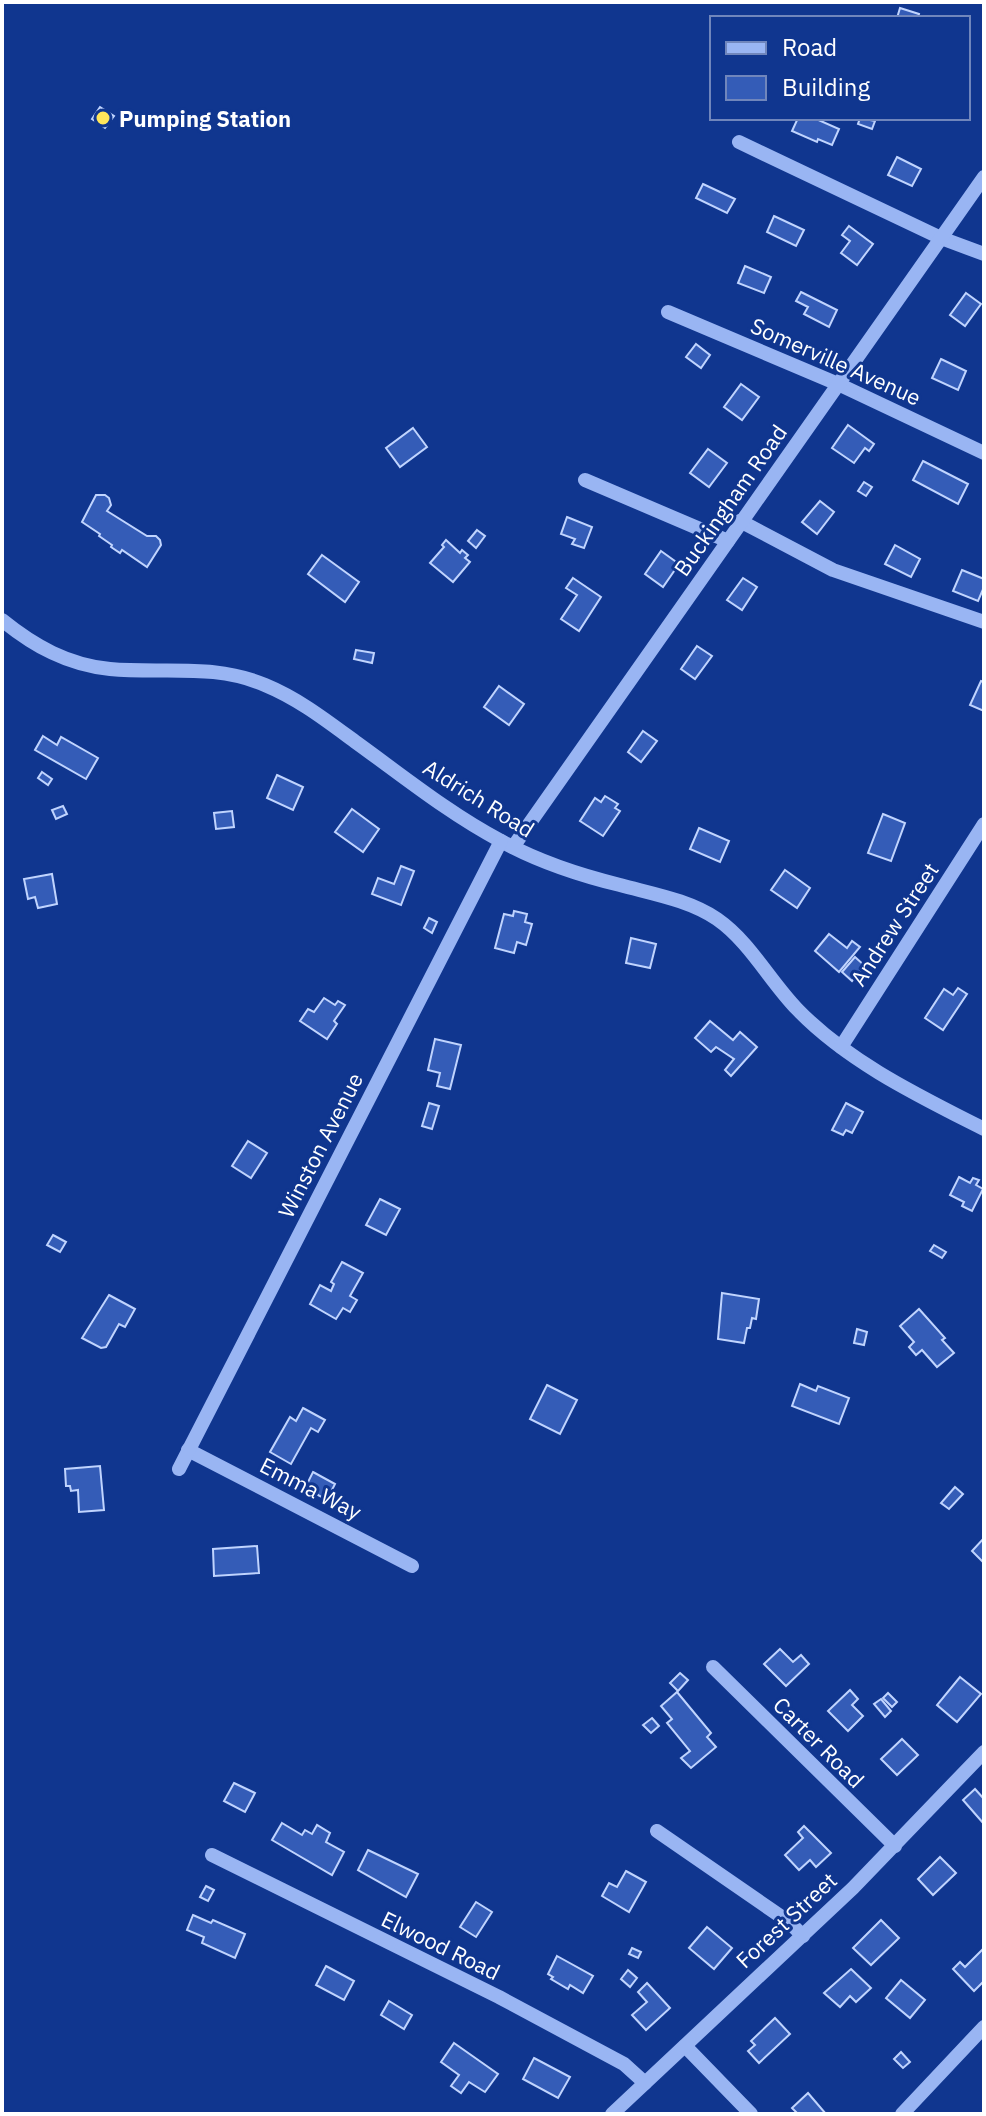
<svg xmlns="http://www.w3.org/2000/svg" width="986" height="2116" font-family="'IBM Plex Sans',sans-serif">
<rect width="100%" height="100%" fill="#10368f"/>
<g fill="#345cb7" stroke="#c0d4fe" stroke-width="2">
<polygon points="900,8 919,14 918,18 897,18"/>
<polygon points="100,107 114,116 105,128 92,119"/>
<polygon points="798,118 814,118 839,129 832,145 818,139 817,142 792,131"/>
<polygon points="860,118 875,121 872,129 858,124"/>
<polygon points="897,157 921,169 912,186 888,175"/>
<polygon points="703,184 735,199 727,213 696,198"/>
<polygon points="774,216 804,230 796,246 767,232"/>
<polygon points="849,226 873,244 857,265 841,253 850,241 842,235"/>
<polygon points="745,266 771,277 764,293 738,283"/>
<polygon points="801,292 837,310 829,327 804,314 808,307 796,301"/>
<polygon points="966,293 981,304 965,326 950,315"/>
<polygon points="696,344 710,355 701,368 686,357"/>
<polygon points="941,359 966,371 958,390 932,378"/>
<polygon points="741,384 759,397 742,420 724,407"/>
<polygon points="848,425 874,444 869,451 865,448 854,463 832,448"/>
<polygon points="413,428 427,447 400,467 386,448"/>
<polygon points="708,449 727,463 709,487 690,473"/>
<polygon points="923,461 968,484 958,504 913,480"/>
<polygon points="864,482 872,487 866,496 858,491"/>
<polygon points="96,495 105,495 109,498 111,505 107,511 147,536 156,536 160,540 161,545 147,567 122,550 120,553 111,547 112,545 99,536 100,534 82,522"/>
<polygon points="820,501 834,512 817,534 802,522"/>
<polygon points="567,517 592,527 584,548 572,544 575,539 561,534"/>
<polygon points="477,530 485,536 476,548 468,541"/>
<polygon points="446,540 460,553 462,550 468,555 465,558 470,562 453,582 430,563 444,547 442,545"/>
<polygon points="895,545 920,559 911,577 885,564"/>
<polygon points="661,551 679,564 663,587 645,574"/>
<polygon points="322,555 359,582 345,602 308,574"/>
<polygon points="962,570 984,579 984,587 978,601 953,591"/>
<polygon points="573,578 601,597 579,631 561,619 577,595 566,588"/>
<polygon points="743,578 757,587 742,610 727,600"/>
<polygon points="697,646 712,656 695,679 681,669"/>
<polygon points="356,650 374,653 372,663 354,659"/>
<polygon points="981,681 984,682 984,711 970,705"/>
<polygon points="499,686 524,704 509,725 484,707"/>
<polygon points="643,731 657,741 641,762 628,752"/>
<polygon points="43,736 57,745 61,737 98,758 86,779 35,750"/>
<polygon points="42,772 52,779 48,785 38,778"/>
<polygon points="277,775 303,787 293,810 267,798"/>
<polygon points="605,796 618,804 615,808 620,811 603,836 580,821 595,798 601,802"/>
<polygon points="63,806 67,814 56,819 52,810"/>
<polygon points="352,809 379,829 363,852 335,832"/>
<polygon points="232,811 234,827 216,829 214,813"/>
<polygon points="883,814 905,823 891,861 868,853"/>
<polygon points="699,828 729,841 720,862 690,849"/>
<polygon points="401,866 414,871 401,905 372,894 378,878 394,884"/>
<polygon points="785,870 810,888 797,908 771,890"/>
<polygon points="52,874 57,904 38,908 35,897 28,899 24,879"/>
<polygon points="514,911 527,914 525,922 532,924 526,945 517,942 514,953 495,948 504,914 513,916"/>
<polygon points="429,918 437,922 432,933 424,928"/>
<polygon points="829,934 847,948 852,941 860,947 839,972 815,951"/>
<polygon points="631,938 656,944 650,968 626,963"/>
<polygon points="855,957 865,966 852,981 842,972"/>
<polygon points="958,988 967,994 943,1030 925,1018 944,989 953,995"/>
<polygon points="324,998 335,1005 338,1001 345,1005 334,1021 337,1024 327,1039 300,1021 308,1009 314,1012"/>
<polygon points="710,1021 733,1040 740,1032 757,1047 731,1076 725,1070 734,1059 716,1047 711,1052 695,1038"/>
<polygon points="435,1039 461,1045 450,1089 437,1086 440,1073 428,1070"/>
<polygon points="429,1103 439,1106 432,1129 422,1126"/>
<polygon points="846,1103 863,1112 852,1133 846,1130 843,1135 832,1130"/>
<polygon points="248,1141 267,1153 251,1178 232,1166"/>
<polygon points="959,1177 970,1183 973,1178 979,1180 976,1185 983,1189 972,1211 962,1206 964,1202 950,1195"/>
<polygon points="380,1199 400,1209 386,1235 366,1225"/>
<polygon points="53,1235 66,1242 60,1252 47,1245"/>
<polygon points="934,1245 946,1252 942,1258 930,1251"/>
<polygon points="342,1262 363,1273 350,1296 357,1300 350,1312 343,1308 336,1319 310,1304 320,1285 331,1291 334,1284 331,1282"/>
<polygon points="722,1293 759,1299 756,1319 752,1318 750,1328 747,1328 744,1343 718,1339"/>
<polygon points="109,1295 135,1309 125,1327 119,1324 106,1347 101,1348 82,1338"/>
<polygon points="919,1309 945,1338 942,1340 954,1353 937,1367 922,1350 916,1355 909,1347 914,1342 900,1326"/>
<polygon points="857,1329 867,1332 864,1345 854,1343"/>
<polygon points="800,1384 816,1391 818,1386 849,1398 839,1424 792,1406"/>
<polygon points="547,1385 577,1400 560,1434 530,1419"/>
<polygon points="303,1408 325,1420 318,1432 311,1428 291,1464 270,1452 290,1417 296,1421"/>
<polygon points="100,1466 104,1510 79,1512 78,1490 71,1491 70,1486 66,1486 65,1469"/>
<polygon points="313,1472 335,1484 327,1500 305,1488"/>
<polygon points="955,1487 963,1494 949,1509 941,1503"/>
<polygon points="984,1538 984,1563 972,1551"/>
<polygon points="257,1546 259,1573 214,1576 213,1549"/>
<polygon points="780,1649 793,1662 801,1655 809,1664 786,1686 764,1664"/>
<polygon points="680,1673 688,1680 678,1691 670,1683"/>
<polygon points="960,1677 981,1694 957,1722 937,1705"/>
<polygon points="850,1690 858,1699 852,1705 863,1716 848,1731 828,1711"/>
<polygon points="677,1692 711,1733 707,1737 716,1747 691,1768 681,1758 690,1751 667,1723 672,1719 661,1706"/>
<polygon points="888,1693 897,1702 892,1707 883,1698"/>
<polygon points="881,1699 891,1711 885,1717 874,1704"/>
<polygon points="652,1718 659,1726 651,1733 643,1725"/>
<polygon points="902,1739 918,1755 897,1775 881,1759"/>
<polygon points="234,1783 255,1793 245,1812 224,1801"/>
<polygon points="975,1789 984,1799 984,1824 963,1800"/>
<polygon points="282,1823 302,1835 305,1830 312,1834 317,1825 330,1833 326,1842 344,1852 332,1875 272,1840"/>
<polygon points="804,1826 831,1853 816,1867 810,1860 799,1870 785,1855 803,1838 798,1832"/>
<polygon points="368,1850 418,1874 406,1897 358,1870"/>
<polygon points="940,1857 956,1873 933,1895 918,1879"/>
<polygon points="626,1871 646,1882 629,1912 602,1896 609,1883 617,1887"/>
<polygon points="206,1886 214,1890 208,1901 200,1897"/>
<polygon points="476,1902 492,1912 476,1937 460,1927"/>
<polygon points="193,1915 211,1923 213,1920 245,1934 235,1958 202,1943 204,1937 187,1930"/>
<polygon points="881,1920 899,1938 871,1965 853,1948"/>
<polygon points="707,1927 732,1948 714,1969 689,1948"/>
<polygon points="632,1948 641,1952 638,1958 629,1954"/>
<polygon points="984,1948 984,1981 974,1991 953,1969 960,1962 965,1967"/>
<polygon points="557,1956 593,1976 583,1993 570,1985 568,1989 551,1979 553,1977 548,1974"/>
<polygon points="326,1966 354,1981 344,2000 316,1985"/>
<polygon points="851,1969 871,1988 856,2002 850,1996 840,2007 824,1993"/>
<polygon points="628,1970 637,1978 630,1987 621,1979"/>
<polygon points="901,1980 925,2000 910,2018 886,1998"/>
<polygon points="647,1983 670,2008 646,2030 632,2015 647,2002 638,1992"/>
<polygon points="389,2001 412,2015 404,2029 381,2015"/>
<polygon points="775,2018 790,2034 759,2063 748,2051 755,2045 751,2041"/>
<polygon points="454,2043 498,2074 485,2092 469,2082 461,2093 451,2086 459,2075 441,2062"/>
<polygon points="901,2052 910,2062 903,2068 894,2059"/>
<polygon points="534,2058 570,2077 558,2098 523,2079"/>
<polygon points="808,2093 826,2114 798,2114 792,2108"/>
</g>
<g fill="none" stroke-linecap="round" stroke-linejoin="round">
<g stroke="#99b5f3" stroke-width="14">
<polyline points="739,142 941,238 984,254"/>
<polyline points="668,312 838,384 984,453"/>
<polyline points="585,480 728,541"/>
<polyline points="740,521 833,570 984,622"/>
<path d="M2,620c32,26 66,45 108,49 54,5 104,-6 155,16 34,14 62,36 92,58 47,34 93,71 144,98 38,21 78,34 119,44 33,9 69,15 97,34 33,23 52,61 80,90 51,53 122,87 187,120"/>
<polyline points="513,847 984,177"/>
<polyline points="841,1047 984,824"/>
<polyline points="188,1450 412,1566"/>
<polyline points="179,1469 501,841"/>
<polyline points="713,1667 895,1846"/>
<polyline points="657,1831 789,1922 803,1936"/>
<polyline points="212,1855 499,1997 624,2064 645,2083"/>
<polyline points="685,2046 751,2114"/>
<polyline points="612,2114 853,1888 984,1752"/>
<polyline points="902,2114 984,2027"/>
</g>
</g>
<circle fill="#ffe65b" stroke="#10368f" stroke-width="3" cx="103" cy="118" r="8"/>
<g text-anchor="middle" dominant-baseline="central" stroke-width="6" stroke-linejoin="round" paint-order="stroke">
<g font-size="22" font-weight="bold" fill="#fff" stroke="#10368f" text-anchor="start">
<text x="119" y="118">Pumping Station</text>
</g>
<g font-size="22" fill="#fff" stroke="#10368f">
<text transform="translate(836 361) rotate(24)">Somerville Avenue</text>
<text transform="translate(730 500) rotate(-55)">Buckingham Road</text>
<text transform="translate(479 798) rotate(32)">Aldrich Road</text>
<text transform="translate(894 924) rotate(-57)">Andrew Street</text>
<text transform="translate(320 1145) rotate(-63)">Winston Avenue</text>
<text transform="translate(311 1488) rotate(27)">Emma Way</text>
<text transform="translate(819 1742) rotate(45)">Carter Road</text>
<text transform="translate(786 1920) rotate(-43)">Forest Street</text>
<text transform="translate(441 1945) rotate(26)">Elwood Road</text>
</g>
</g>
<rect width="986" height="2116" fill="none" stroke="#ffffff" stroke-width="8"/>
<rect x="710" y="16" width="260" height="104" fill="#10368f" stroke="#7086bc" stroke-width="2"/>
<rect x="726" y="42" width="40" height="12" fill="#99b5f3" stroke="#7086bc" stroke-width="2"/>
<text x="782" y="56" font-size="24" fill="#ffffff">Road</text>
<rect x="726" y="76" width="40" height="24" fill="#345cb7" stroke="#7086bc" stroke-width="2"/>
<text x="782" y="96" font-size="24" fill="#ffffff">Building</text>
</svg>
